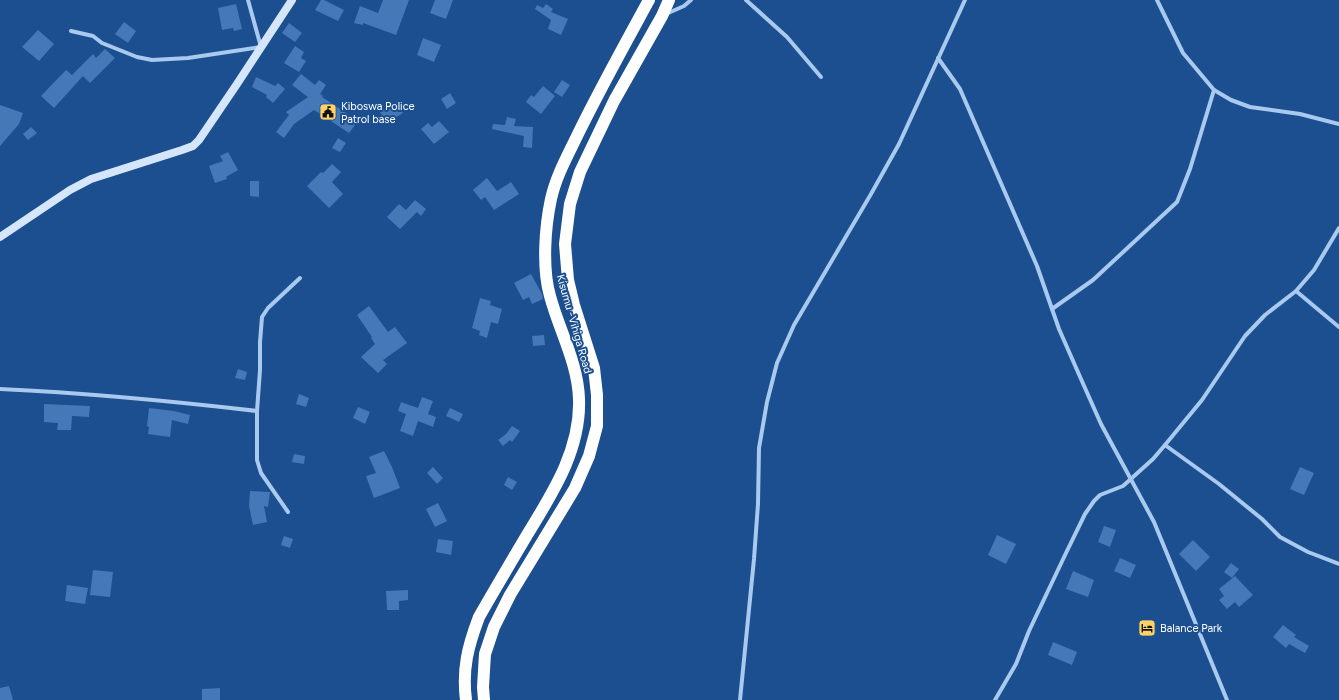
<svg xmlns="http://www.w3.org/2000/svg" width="1339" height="700" font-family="Figtree,sans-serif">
<rect width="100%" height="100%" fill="#1b4f8f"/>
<g fill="#4478b7">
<polygon points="321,0 324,0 344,10 338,21 315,10"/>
<polygon points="383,0 409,0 396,35 363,23 363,25 354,23 360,6 378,13"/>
<polygon points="435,0 453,0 446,19 430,13"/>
<polygon points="236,4 242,29 234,31 233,28 222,30 218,8"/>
<polygon points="546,4 553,9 551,12 568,19 561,35 548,29 551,20 535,9 537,5 543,8"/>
<polygon points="124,22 136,31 128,43 115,34"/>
<polygon points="289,23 302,33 295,42 282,33"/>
<polygon points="38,30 54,44 39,61 22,47"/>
<polygon points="423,38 441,45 434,62 417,55"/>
<polygon points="295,46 304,52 301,58 306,61 299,72 284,63"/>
<polygon points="105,49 115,58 90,83 83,76 54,108 41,96 66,70 72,75 93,54 96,58"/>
<polygon points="301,74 315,85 319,80 326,85 320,94 323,96 322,97 358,121 349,133 314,110 294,124 284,138 276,132 289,115 286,112 308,97 292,85"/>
<polygon points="256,77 275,86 278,83 285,89 273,103 266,97 267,95 252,87"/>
<polygon points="562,80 570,85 562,97 554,92"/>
<polygon points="543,86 555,96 541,114 526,102 531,95 534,97"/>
<polygon points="450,93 456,103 447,109 441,99"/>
<polygon points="396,102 403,113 387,123 380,112"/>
<polygon points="0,105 23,113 19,124 0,146"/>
<polygon points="507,117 516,119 514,126 533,127 532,148 523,147 524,136 492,129 493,124 505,125"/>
<polygon points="439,121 449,132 434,144 421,129 428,123 432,127"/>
<polygon points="31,127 37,133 28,140 23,134"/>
<polygon points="338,138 346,143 340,152 332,148"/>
<polygon points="228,152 238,170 226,177 227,179 215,183 209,166 223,161 220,156"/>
<polygon points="332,164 341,172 332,182 343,194 329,208 307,186 321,172 323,173"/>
<polygon points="487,178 497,191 511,182 519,194 494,210 485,197 481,200 473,190"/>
<polygon points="250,181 259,181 259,197 250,196"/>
<polygon points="415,200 426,209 421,216 417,212 400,229 387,217 399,204 406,210"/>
<polygon points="531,274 542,294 543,299 532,304 529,297 523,300 514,283"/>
<polygon points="480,298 491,301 490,305 502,309 498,324 491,322 487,338 479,335 480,331 472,328"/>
<polygon points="369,306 388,332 395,327 407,343 383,360 387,364 378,373 361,357 375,344 371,338 372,337 357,315"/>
<polygon points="544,335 545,345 533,346 532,336"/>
<polygon points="238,369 247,372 245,380 235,378"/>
<polygon points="299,394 309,398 306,407 296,404"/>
<polygon points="422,397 433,401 428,414 436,417 433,427 418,421 413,436 400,431 406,414 398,411 401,402 418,408"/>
<polygon points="44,404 90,406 89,417 72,416 71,430 57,430 58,423 44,422"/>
<polygon points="358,407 370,412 365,424 353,418"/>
<polygon points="149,408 174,411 190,415 188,424 172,420 170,437 148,434 149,427 147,426"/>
<polygon points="450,408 463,414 459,422 446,416"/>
<polygon points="512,426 520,431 512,442 510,440 503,446 498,440 506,434"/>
<polygon points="384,451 392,467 400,488 374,498 366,476 376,473 369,457"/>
<polygon points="294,454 305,456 304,464 292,462"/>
<polygon points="433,467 443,478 437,484 427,473"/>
<polygon points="1300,467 1314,473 1304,495 1290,489"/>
<polygon points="508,477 517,482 512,490 504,485"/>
<polygon points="250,491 270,492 268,507 264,506 267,522 253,525 249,506"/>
<polygon points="438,503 447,521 435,527 426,509"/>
<polygon points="1104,526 1116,530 1110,547 1098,542"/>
<polygon points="997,535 1016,544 1006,564 988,555"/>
<polygon points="284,536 293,539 290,548 281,545"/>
<polygon points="438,539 453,541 451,555 436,552"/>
<polygon points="1193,540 1210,557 1196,571 1179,554"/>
<polygon points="1120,558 1136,565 1130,578 1114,571"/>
<polygon points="1231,563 1239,569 1232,578 1224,572"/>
<polygon points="93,570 113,572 110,597 90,595"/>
<polygon points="1073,571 1094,580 1088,597 1066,589"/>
<polygon points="1235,576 1253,595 1239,607 1235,602 1227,609 1219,600 1224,596 1219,589"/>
<polygon points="67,585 88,588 85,604 65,601"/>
<polygon points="408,590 408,600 399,601 399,610 387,610 386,591"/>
<polygon points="1283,625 1296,635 1294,637 1309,646 1305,653 1289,644 1286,648 1273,637"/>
<polygon points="1053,642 1077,652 1072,665 1048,655"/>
<polygon points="9,686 13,700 0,700 0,688"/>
<polygon points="220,688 220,700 202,700 202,689"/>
</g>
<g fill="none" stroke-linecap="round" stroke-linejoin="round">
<g stroke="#a9c9ee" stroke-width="4">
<polyline points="746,0 787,37 821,77"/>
<polyline points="1157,0 1183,53 1214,90 1231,100 1250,107 1300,114 1339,124"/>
<polyline points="666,14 684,6 691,0"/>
<polyline points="71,31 93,36 102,43 137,57 152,60 188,58 261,47 248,0"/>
<polyline points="938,58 960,89 1037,266 1059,329 1081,379 1101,424 1154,522 1227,700"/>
<polyline points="1296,291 1339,327"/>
<polyline points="1052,309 1093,280 1177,202 1190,169 1214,90"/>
<path d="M0,389c86,4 171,12 257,22l3,-41v-28l2,-25 6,-9 32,-30"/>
<polyline points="257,411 257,460 261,473 288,512"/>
<polyline points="1165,445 1219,484 1262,519 1280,537 1308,552 1339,564"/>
<polyline points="740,700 754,559 758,504 759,448 767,402 777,363 794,325 871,194 899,144 965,0"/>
<polyline points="995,700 1016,664 1029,631 1066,553 1085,514 1094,501 1100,495 1123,486 1153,459 1165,445 1202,400 1245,336 1265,315 1296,291 1314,270 1339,228"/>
</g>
<polyline stroke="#d6e6fa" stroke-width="8" points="0,237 70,190 91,179 182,150 193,146 199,140 237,84 292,0"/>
<g stroke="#fff" stroke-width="12">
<path d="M466,700c-4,-31 2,-54 13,-83 16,-28 32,-55 48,-82 25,-41 54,-85 52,-136 -1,-36 -20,-69 -29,-103 -8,-28 -5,-69 1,-97 5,-23 17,-44 27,-65 22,-45 47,-90 71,-134"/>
<polyline points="484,700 483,687 485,654 494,627 510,595 575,488 589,456 597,426 597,395 594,368 574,305 568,280 565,244 570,204 580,172 614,101 662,16 669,0"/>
</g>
</g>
<defs>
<g id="civic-square" transform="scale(0.9)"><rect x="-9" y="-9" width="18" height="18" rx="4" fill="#ffd166" stroke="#1b4f8f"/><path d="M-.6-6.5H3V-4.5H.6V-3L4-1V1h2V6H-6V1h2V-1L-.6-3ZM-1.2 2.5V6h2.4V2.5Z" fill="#111"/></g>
<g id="hotel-square" transform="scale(0.9)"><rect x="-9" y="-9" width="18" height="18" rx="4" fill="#ffd166" stroke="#1b4f8f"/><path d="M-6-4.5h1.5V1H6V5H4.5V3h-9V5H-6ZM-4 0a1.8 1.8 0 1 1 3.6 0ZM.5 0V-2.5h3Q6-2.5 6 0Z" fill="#111"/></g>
</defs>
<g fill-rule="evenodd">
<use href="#civic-square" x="328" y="112"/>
<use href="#hotel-square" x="1147" y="628"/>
</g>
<g text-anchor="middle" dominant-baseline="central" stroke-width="4" stroke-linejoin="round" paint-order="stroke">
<g font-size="11" fill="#fff" stroke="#1b4f8f" text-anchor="start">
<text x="341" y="106">Kiboswa Police<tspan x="341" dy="13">Patrol base</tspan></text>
<text x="1160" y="628">Balance Park</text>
</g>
<g font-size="11" fill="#fff" stroke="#1b4f8f">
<text transform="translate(574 324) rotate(74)">Kisumu -Vihiga Road</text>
</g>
</g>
</svg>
